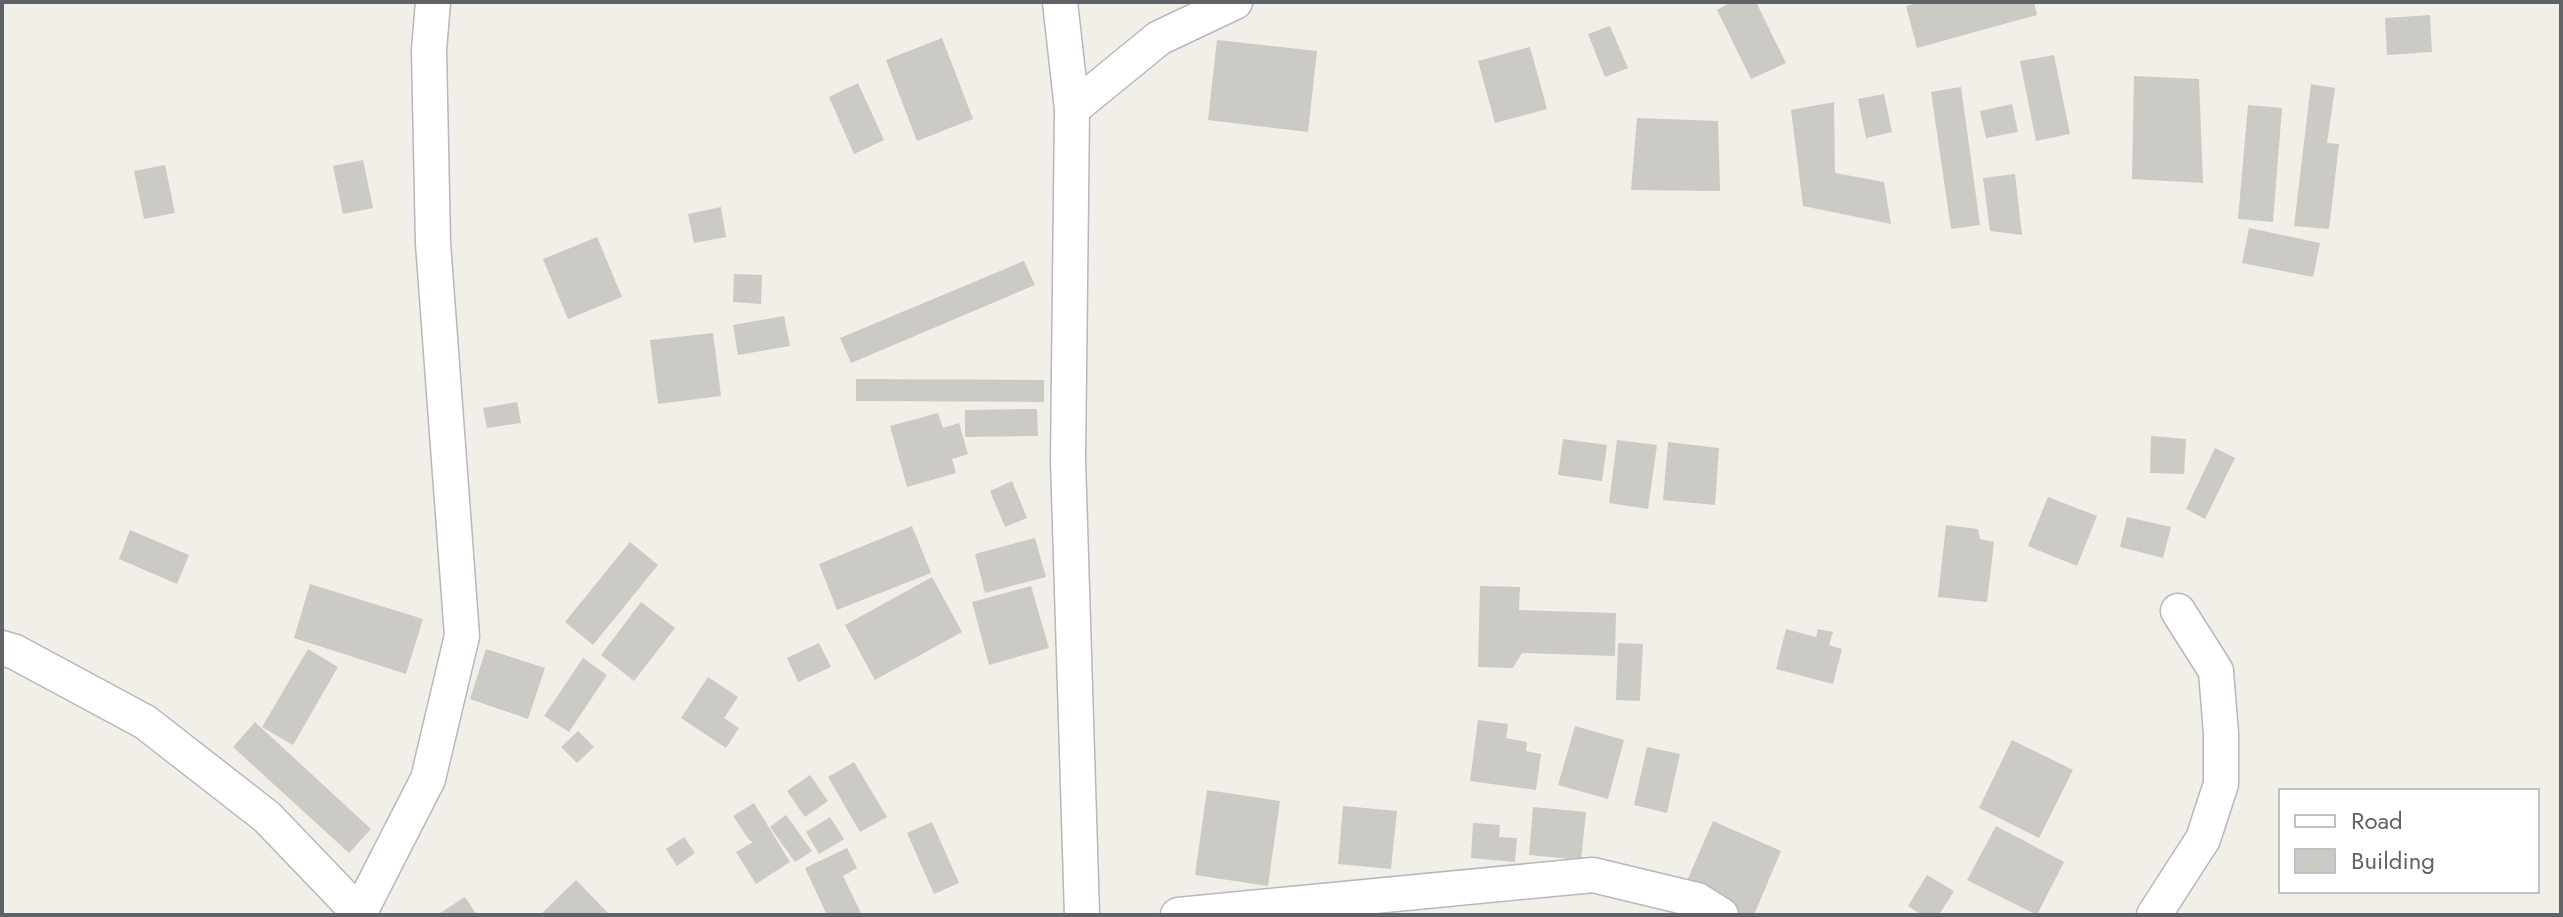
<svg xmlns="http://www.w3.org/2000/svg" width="2563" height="917" font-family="Jost,sans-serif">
<rect width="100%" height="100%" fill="#f1efe8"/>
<g fill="#cccac5">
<polygon points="1731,2 1756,2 1786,63 1751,79 1717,10"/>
<polygon points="1922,2 2034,2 2037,15 1917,48 1906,6"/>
<polygon points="2430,15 2432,52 2387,55 2385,18"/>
<polygon points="1610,26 1628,68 1605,77 1588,34"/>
<polygon points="942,38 973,119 917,141 886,60"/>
<polygon points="1217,40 1317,51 1308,132 1208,120"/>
<polygon points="1530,47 1547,109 1495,123 1478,61"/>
<polygon points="2054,55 2070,134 2036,141 2020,61"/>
<polygon points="2134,76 2199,79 2203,183 2132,179"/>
<polygon points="858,83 884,140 854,154 829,97"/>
<polygon points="2311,84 2335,88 2327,143 2339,144 2329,229 2294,226"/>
<polygon points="1961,87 1980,225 1951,229 1931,92"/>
<polygon points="1884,94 1892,132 1866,138 1858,99"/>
<polygon points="1834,102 1835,173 1884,182 1891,224 1803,206 1791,110"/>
<polygon points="2012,104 2018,132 1986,138 1980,111"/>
<polygon points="2248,105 2282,108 2273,222 2238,219"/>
<polygon points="1637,118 1718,121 1720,191 1631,190"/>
<polygon points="363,160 373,208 343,214 333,166"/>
<polygon points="165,165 175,213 144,219 134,171"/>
<polygon points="2015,174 2022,235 1990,231 1983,178"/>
<polygon points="721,207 726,237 694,243 688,214"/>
<polygon points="2249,228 2320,243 2313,277 2242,263"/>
<polygon points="597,237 622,297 568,319 543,259"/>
<polygon points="1024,261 1035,285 851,363 840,338"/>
<polygon points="734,274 762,275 761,304 733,302"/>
<polygon points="784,316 790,346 738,355 733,325"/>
<polygon points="713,333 721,396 658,404 650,340"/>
<polygon points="856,379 1044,380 1044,402 856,401"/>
<polygon points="517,402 521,423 487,428 483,408"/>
<polygon points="1037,409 1038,436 965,437 965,410"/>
<polygon points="938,413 943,428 959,423 968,454 952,459 956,473 907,487 890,426"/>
<polygon points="2151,436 2186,439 2184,474 2150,473"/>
<polygon points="1563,439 1607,445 1602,481 1558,475"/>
<polygon points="1617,440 1657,445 1648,509 1609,503"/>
<polygon points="1668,442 1719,448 1715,505 1663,500"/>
<polygon points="2215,448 2235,458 2205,519 2186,509"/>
<polygon points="1012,481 1027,518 1005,527 990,491"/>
<polygon points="2048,497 2097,516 2077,566 2028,546"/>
<polygon points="2127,517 2171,527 2163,558 2120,547"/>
<polygon points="1946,525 1978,529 1980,539 1994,542 1987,602 1938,597"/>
<polygon points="912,526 931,573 837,610 819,564"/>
<polygon points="130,530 189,555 177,584 119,559"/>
<polygon points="1035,538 1046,577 985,593 975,554"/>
<polygon points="630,542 658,565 593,645 565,622"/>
<polygon points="932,577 962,632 875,680 845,625"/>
<polygon points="310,584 423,619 406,674 294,638"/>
<polygon points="1031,586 1049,648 989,665 972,602"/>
<polygon points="1480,586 1520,587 1519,610 1616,613 1615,656 1522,653 1513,668 1478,667"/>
<polygon points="641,602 675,628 634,681 601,655"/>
<polygon points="1786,629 1816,637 1818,629 1833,632 1829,645 1842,649 1833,684 1776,669"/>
<polygon points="819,643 831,667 798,682 787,658"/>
<polygon points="1618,643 1643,644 1640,701 1616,700"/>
<polygon points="308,649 338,667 293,745 262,727"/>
<polygon points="486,649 545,668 528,719 470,699"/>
<polygon points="583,658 607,675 569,732 544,716"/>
<polygon points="708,677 738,697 724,718 739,728 726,748 681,718"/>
<polygon points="1478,720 1508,724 1506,738 1527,742 1526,751 1541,754 1536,790 1470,781"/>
<polygon points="255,722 371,829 349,853 233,747"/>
<polygon points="1575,726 1624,740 1608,799 1558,785"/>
<polygon points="578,731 594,747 577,763 561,747"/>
<polygon points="2012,740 2073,770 2039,838 1979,808"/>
<polygon points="1647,747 1680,754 1667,813 1634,805"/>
<polygon points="854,762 887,817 860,832 828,777"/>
<polygon points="810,775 828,801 805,817 787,791"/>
<polygon points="1207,790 1280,801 1268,886 1195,875"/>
<polygon points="754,803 790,862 756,884 736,852 753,842 749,840 733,816"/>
<polygon points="1343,806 1397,811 1391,869 1338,864"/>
<polygon points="1533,807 1586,812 1581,860 1529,855"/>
<polygon points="786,815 812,851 795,862 770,827"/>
<polygon points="830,817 844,839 819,854 806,832"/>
<polygon points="1713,821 1781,851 1754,915 1740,915 1683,890"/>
<polygon points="932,822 959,883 934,894 907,833"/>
<polygon points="1473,823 1500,825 1499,837 1517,838 1515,862 1471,858"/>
<polygon points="1996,826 2064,862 2037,915 1967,880"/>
<polygon points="684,837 695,853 677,866 666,849"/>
<polygon points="847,848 857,868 843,876 862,915 827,915 805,868"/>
<polygon points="1927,875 1954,891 1939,915 1922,915 1908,906"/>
<polygon points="576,880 610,915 540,915"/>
<polygon points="465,897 477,915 437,915"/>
</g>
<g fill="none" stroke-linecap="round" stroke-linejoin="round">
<g stroke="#b5b8bc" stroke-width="37">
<g id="minor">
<polyline points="1060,2 1072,109 1068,460 1082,915"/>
<polyline points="1072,109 1159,38 1235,2"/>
<polyline points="2,648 15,652 145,722 267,817 361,915"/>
<polyline points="360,912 428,779 462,636 433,243 429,50 433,2"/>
<polyline points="1178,915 1593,875 1697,900 1721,915"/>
<polyline points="2154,915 2203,839 2221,784 2221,733 2216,671 2178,611"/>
</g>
</g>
<use href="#minor" stroke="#fff" stroke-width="34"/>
</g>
<rect width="2563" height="917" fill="none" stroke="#5f6368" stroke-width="8"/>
<rect x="2279" y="789" width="260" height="104" fill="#ffffff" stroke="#bfc1c3" stroke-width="2"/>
<rect x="2295" y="815" width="40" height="12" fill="#ffffff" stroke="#bfc1c3" stroke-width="2"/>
<text x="2351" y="829" font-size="24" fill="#5f6368">Road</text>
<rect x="2295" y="849" width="40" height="24" fill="#cccac5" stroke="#bfc1c3" stroke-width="2"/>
<text x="2351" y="869" font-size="24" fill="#5f6368">Building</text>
</svg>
